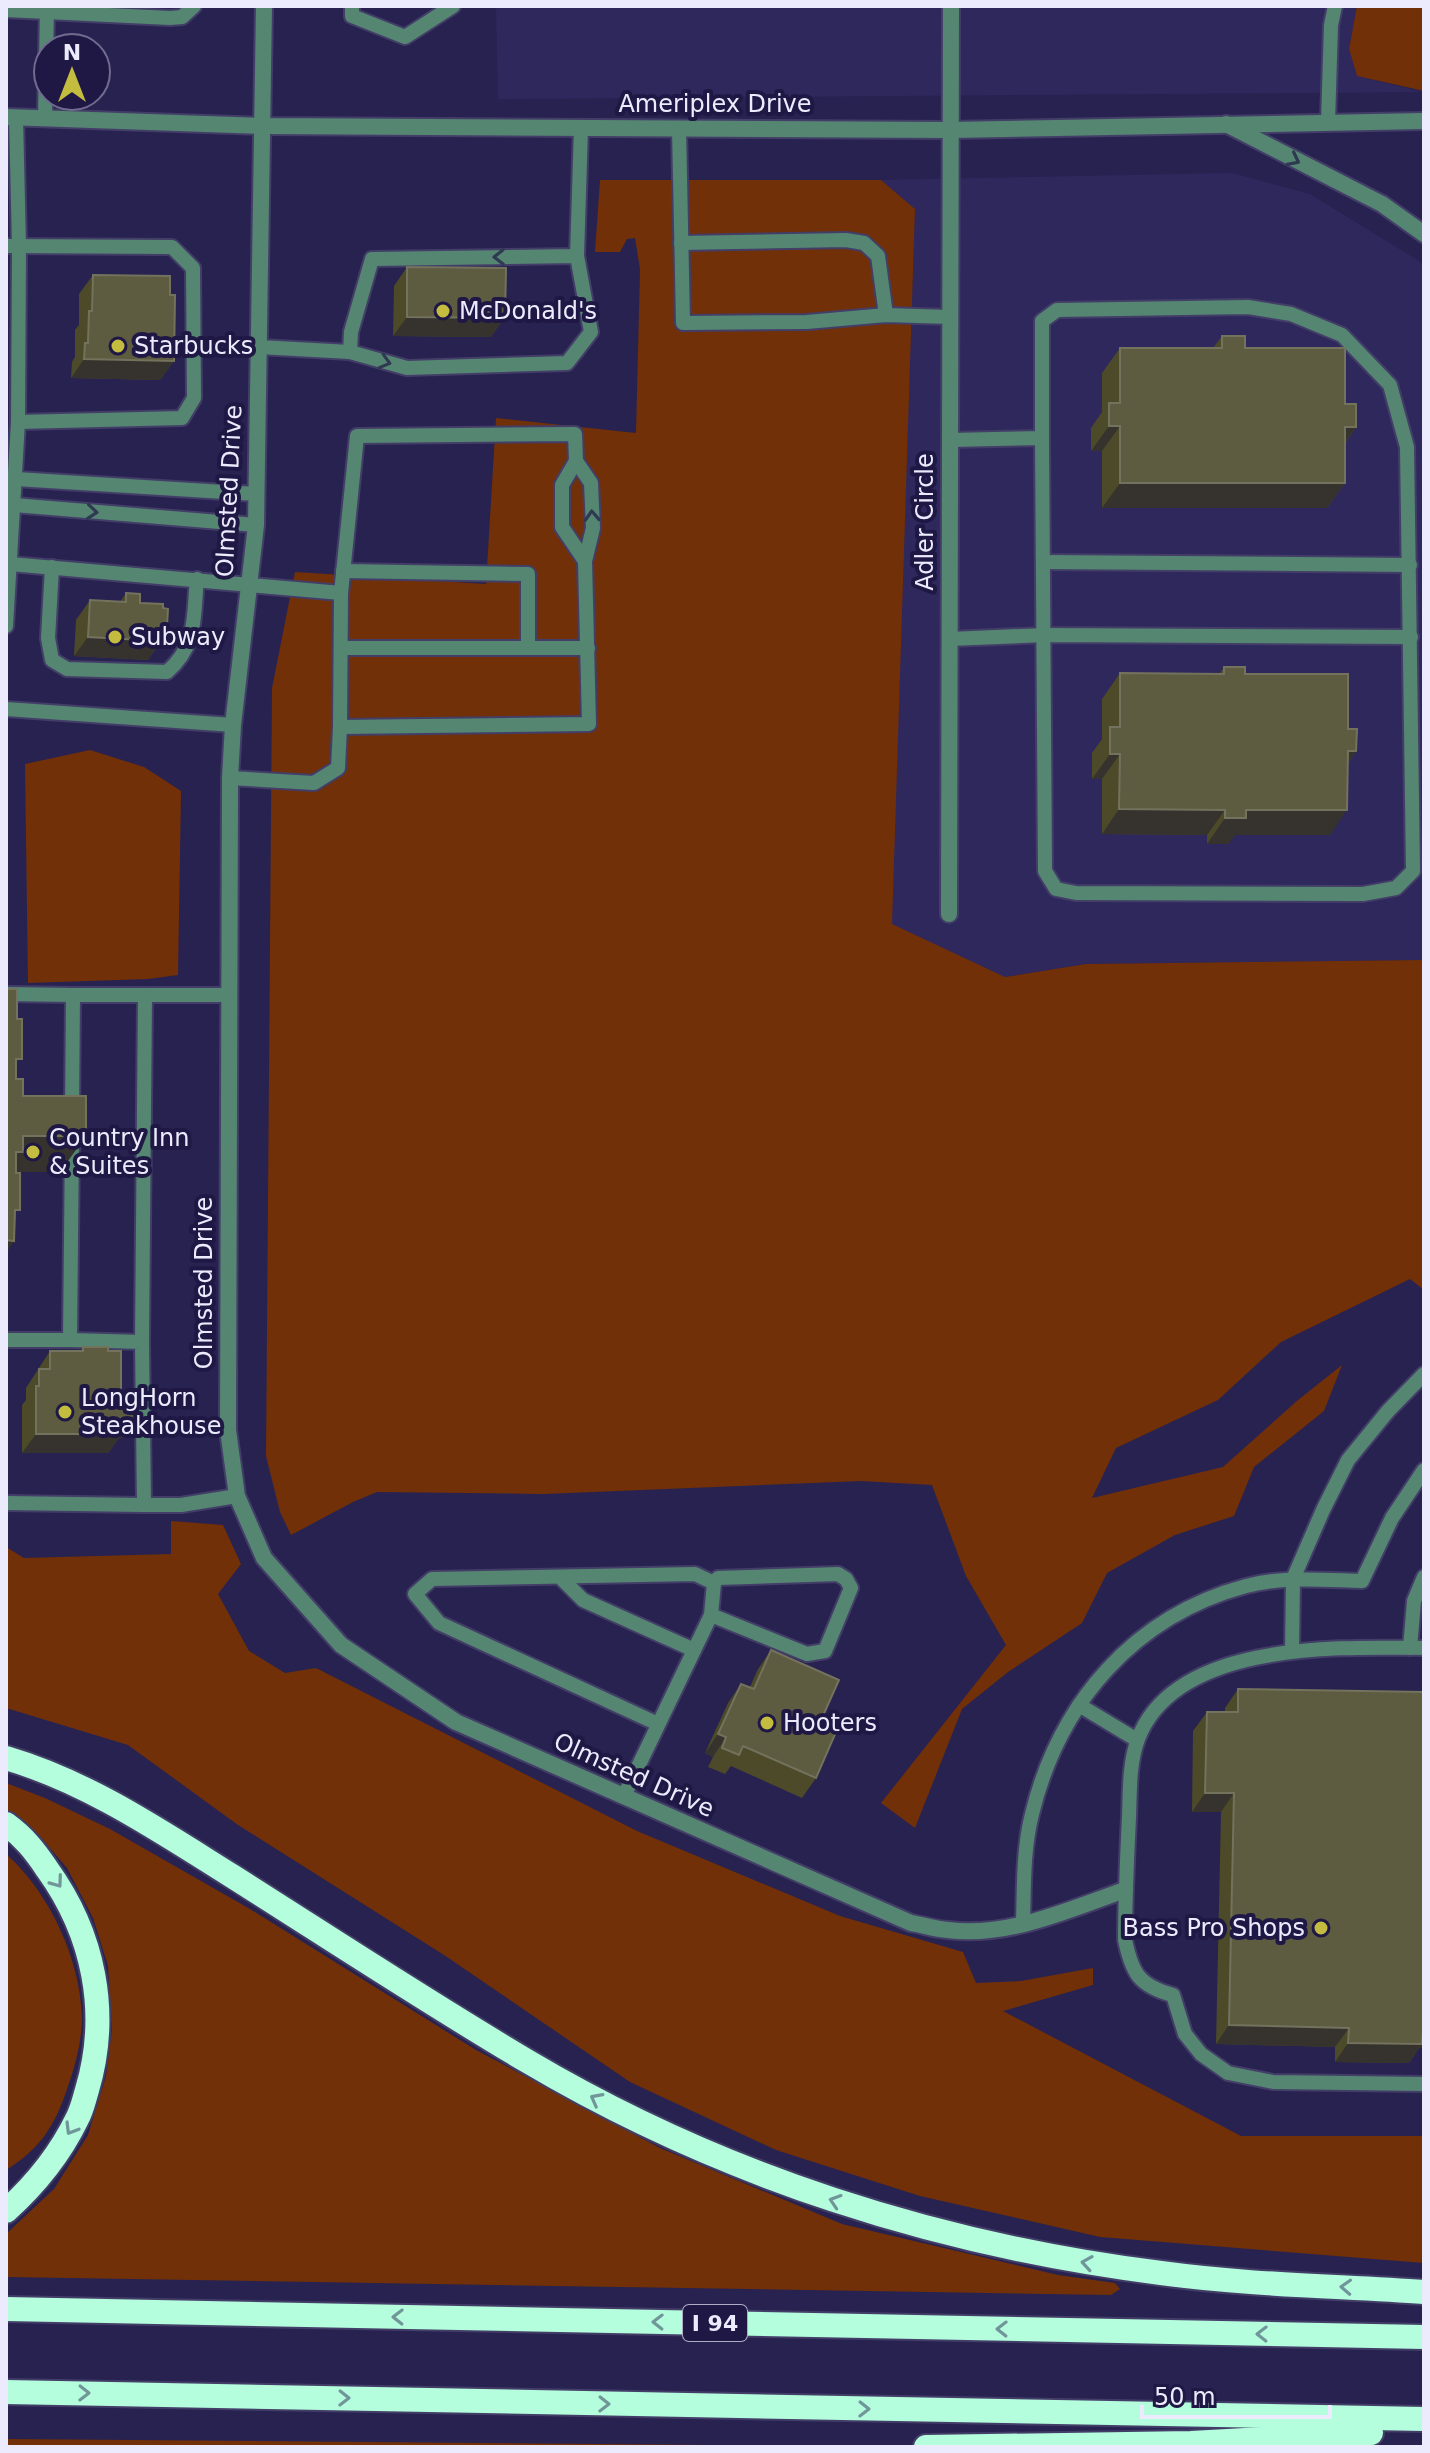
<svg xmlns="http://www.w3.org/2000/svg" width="1430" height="2453" font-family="'DejaVu Sans',sans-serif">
<rect width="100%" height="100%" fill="#282250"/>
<g fill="#2f285d">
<polygon points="496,6 1357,6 1349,49 1357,76 1422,92 498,99"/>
<polygon points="1232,173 1310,194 1419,261 1424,268 1424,960 1086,964 1005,977 891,924 915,209 881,180"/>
</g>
<g fill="#713008">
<polygon points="1357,6 1424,6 1424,91 1357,76 1349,49"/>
<polygon points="600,180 881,180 915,209 892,924 1005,977 1086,964 1424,960 1424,1290 1410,1279 1281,1342 1218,1400 1116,1448 1092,1498 1223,1467 1298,1400 1342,1365 1324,1411 1254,1467 1234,1516 1175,1535 1107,1573 1082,1623 1008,1672 962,1709 915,1828 881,1803 1006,1645 966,1576 932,1485 861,1481 544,1494 377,1492 353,1502 291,1535 280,1512 266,1456 272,688 295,572 486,584 496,418 636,433 640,269 635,238 627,239 620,252 595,252"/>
<polygon points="90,750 144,767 181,791 178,975 148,979 28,983 25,764"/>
<polygon points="171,1521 223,1525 241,1564 218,1594 249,1651 285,1673 316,1668 637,1831 840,1916 963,1952 976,1983 1021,1981 1093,1968 1093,1985 1003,2011 1241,2136 1424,2136 1424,2263 1100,2237 920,2196 776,2150 630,2082 444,1955 238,1825 128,1745 6,1708 6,1547 24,1558 171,1554"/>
<polygon points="6,1783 45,1798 110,1829 250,1909 476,2050 660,2148 842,2224 1058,2275 1115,2283 1120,2289 1111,2295 6,2277 6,2234 54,2189 88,2135 106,2076 112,2029 108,1966 93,1918 67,1868 36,1832 6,1809"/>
<path d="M6,1854c44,39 74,105 76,163 0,24 -7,50 -15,72 -12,37 -28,61 -61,81z"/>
<polygon points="6,2439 715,2445 6,2447"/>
</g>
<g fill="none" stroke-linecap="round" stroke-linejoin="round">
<g stroke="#433e68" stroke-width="18">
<g id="service">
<polyline points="352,6 352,16 405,37 453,6"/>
<polyline points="6,10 170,18 182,17 194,6"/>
<polyline points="45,118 47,6"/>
<polyline points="1328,122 1331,25 1335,6"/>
<polyline points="679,128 683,323 807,322 886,315 950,317"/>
<polyline points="681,243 846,240 864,243 878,256 886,315"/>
<polyline points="6,246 172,247 193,268 194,398 182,418 18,422"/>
<polyline points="577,256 372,259 351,332 350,352 407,368 567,363 591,332 577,256 581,128"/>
<polyline points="259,347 350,352"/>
<polyline points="950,440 1042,438 1045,871 1056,889 1076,893 1363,894 1396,888 1413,871 1407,447 1390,385 1342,335 1291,314 1248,307 1057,310 1042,321 1042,438"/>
<polyline points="576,461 562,485 562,527 585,561"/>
<polyline points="16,479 257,494"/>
<polyline points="14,505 256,525"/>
<polyline points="1043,562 1410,565"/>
<polyline points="10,564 341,593 357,436 575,434 576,461 591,483 593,528 585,561 589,724 340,727 341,593"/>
<path d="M52,567l-4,71 4,22 15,9 100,3c31,-27 26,-55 30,-93"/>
<polyline points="343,571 528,574 528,648"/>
<polyline points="6,626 18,422 19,247 16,117"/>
<polyline points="949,639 1045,635 1411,637"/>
<polyline points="341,648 588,648"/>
<polyline points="6,709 233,725"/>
<polyline points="230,778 314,783 338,768 340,727"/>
<polyline points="6,994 73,995"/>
<polyline points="72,1115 73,995 228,995"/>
<polyline points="72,1139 70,1340 142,1342 144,1505 181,1505 237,1496"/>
<polyline points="6,1340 70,1340"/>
<polyline points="142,1342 145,995"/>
<polyline points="6,1503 144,1505"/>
<polyline points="560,1577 583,1600 694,1650"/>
<polyline points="711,1615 807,1654 825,1651 851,1588 846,1579 838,1574 718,1578 714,1583"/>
<polyline points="1410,1648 1414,1601 1424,1577"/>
<path d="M1424,1648c-85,-1 -249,-7 -286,91 -9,24 -8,52 -9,78 -2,41 -4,82 -4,123 7,33 14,46 48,55l12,39 16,20 27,19 45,9 151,2"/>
<polyline points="1292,1650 1293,1579 1323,1510 1348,1460 1388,1411 1424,1374"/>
<polyline points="1079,1705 1137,1740"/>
<polyline points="624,1796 711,1615 714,1583 695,1574 432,1579 415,1594 439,1623 658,1724"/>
<path d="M1023,1924c1,-36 0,-75 9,-110 27,-111 102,-198 214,-228 37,-10 78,-6 116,-5l30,-63 32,-48"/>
</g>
</g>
<g stroke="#433e68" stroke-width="20">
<g id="minor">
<path d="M264,6l-8,519 -23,200 -3,53 -2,652 9,66 27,62 77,87 115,77 455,201c12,2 24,6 37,7 60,8 122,-21 177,-40"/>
<polyline points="6,117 263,126 950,130 1424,121"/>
<polyline points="1226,124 1382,204 1424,234"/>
<polyline points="949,914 951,6"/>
</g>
</g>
<g stroke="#433e68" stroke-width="28">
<g id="motorway">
<path d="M6,1758c82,24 154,73 226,118 98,62 195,126 295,185 194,115 411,184 634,212 87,12 176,13 263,19"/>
<path d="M6,1824c18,13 29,27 41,45 47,65 63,144 40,221 -3,10 -5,20 -10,29 -17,35 -42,66 -71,92"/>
<polyline points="6,2309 1424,2337"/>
<polyline points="6,2392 1424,2419"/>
<polyline points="926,2447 1191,2443 1371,2433"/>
</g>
</g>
<use href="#service" stroke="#558672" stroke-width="14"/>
<use href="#minor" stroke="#558672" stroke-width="16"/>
<use href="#motorway" stroke="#b4fddd" stroke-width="24"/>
</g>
<g fill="#4c4a29">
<polygon points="407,267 491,337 393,336 394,286"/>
<polygon points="93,275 170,295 174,361 160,380 71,378 72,362 75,357 75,330 79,325 79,294"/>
<polygon points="1222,336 1345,404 1356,427 1345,444 1345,483 1327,508 1102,508 1102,451 1091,451 1091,428 1102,412 1102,373 1120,348 1213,348"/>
<polygon points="126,593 140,603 163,608 167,626 161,634 161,641 148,660 74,656 76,620 90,600 120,602"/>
<polygon points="1224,667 1245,674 1348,729 1356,751 1348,763 1330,835 1235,835 1228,844 1207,844 1207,835 1102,834 1102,779 1092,779 1092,753 1102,739 1102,699 1120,673 1219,674"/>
<polygon points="83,1347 108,1351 121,1400 125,1438 119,1438 108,1453 22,1453 22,1405 26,1400 26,1388 50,1351 81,1351"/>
<polygon points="771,1650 822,1718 825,1727 816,1778 802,1798 731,1766 725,1774 708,1767 713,1757 705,1753 728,1703 741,1684 750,1687 758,1669"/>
<polygon points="1238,1689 1422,1692 1424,1690 1424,2048 1419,2048 1409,2063 1335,2062 1335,2047 1216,2044 1221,1812 1192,1812 1193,1731 1207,1712 1225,1712 1225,1708"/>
</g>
<g fill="#36332f">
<polygon points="407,317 505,318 491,337 393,336"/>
<polygon points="84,359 174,361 160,380 71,378"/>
<polygon points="1109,426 1120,426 1102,451 1091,451"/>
<polygon points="1345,427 1356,427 1339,452"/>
<polygon points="1120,483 1345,483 1327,508 1102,508"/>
<polygon points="162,626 167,626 157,641 161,641 148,660 74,656 88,637"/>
<polygon points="1348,751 1356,751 1339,776"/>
<polygon points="1110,754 1120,754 1102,779 1092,779"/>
<polygon points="1119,809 1225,810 1207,835 1102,834"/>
<polygon points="1246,810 1347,810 1330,835 1235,835 1228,844 1207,844 1225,818"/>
<polygon points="23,1136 86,1136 60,1172 9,1172 6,1177"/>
<polygon points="6,1240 14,1241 6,1253"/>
<polygon points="121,1418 139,1418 125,1438 119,1438 108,1453 22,1453 36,1434"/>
<polygon points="718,1734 726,1737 713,1757 705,1753"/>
<polygon points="1205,1793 1234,1793 1221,1812 1192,1812"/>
<polygon points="1229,2025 1349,2028 1335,2047 1216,2044"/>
<polygon points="1423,2029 1424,2029 1424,2048 1419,2048 1409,2063 1335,2062 1348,2043"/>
</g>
<g fill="#5d5b40" stroke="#73725d" stroke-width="2">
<polygon points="407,267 506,268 505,318 407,317"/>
<polygon points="93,275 170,276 170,295 175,295 174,361 84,359 85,343 88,343 89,311 92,311"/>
<polygon points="1222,336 1245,336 1245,348 1345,348 1345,404 1356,404 1356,427 1345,427 1345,483 1120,483 1120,426 1109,426 1109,403 1120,403 1120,348 1222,348"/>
<polygon points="126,593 140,594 140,603 163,604 163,608 168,609 167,626 162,626 161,641 88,637 90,600 126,602"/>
<polygon points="1224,667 1245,667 1245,674 1348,674 1348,729 1357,729 1356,751 1348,751 1347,810 1246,810 1246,818 1225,818 1225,810 1119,809 1120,754 1110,754 1110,727 1120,727 1120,673 1224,674"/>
<polygon points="6,989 17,989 17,1019 22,1019 22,1059 16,1059 16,1079 23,1079 23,1096 86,1096 86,1136 23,1136 23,1152 16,1152 16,1173 20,1173 20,1210 15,1210 14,1241 6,1240"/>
<polygon points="83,1347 108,1347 108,1351 121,1351 121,1400 139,1400 139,1418 121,1418 121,1434 36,1434 36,1386 39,1386 39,1369 50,1369 50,1351 83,1351"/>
<polygon points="771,1650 839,1680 822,1718 828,1721 825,1727 836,1732 816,1778 743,1746 739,1755 722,1748 726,1737 718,1734 741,1684 754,1689"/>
<polygon points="1238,1689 1424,1692 1424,2029 1423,2029 1422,2044 1348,2043 1349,2028 1229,2025 1234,1793 1205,1793 1207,1712 1238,1712"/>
</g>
<defs><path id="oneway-chevron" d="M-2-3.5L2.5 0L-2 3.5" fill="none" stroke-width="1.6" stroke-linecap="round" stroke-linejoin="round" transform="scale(2)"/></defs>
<g stroke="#2f3952">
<use href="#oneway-chevron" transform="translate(1294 160) rotate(27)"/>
<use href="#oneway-chevron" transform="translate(499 257) rotate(179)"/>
<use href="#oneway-chevron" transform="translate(385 362) rotate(16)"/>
<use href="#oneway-chevron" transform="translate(92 512) rotate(5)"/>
<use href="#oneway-chevron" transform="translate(592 516) rotate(-93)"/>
</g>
<g stroke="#719699">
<use href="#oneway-chevron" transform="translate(57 1882) rotate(54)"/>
<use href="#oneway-chevron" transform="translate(596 2099) rotate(-152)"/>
<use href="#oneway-chevron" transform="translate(71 2129) rotate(121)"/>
<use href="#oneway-chevron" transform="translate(835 2201) rotate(-162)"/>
<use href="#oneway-chevron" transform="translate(1087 2263) rotate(-171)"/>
<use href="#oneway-chevron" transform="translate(1346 2287) rotate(-177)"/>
<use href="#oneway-chevron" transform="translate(398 2317) rotate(-179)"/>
<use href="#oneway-chevron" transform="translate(658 2322) rotate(-179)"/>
<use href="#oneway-chevron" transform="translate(1002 2329) rotate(-179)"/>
<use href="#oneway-chevron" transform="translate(1262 2334) rotate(-179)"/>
<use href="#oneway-chevron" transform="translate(84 2393) rotate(1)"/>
<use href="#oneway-chevron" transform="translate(344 2398) rotate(1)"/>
<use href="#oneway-chevron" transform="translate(604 2404) rotate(1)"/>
<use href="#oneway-chevron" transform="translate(864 2409) rotate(1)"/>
</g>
<g fill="#c4bc3e" stroke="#1f1845" stroke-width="3">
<circle cx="443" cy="311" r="8"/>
<circle cx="118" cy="346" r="8"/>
<circle cx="115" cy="637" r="8"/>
<circle cx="33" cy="1152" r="8"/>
<circle cx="65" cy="1412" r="8"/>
<circle cx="767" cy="1723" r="8"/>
<circle cx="1321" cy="1928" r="8"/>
</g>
<g text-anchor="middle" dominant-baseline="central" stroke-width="8" stroke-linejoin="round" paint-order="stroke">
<rect fill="#1f1845" stroke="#aeacc6" stroke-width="2" x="683" y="2305" width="64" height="36" rx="6"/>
<g font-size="22" font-weight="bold" fill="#ebebfd">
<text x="715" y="2323">I 94</text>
</g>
<g font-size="24" fill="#ebebfd" stroke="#1f1845">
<text x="715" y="104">Ameriplex Drive</text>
<text transform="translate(229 491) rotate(-87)">Olmsted Drive</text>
<text transform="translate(925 522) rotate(-90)">Adler Circle</text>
<text transform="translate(204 1283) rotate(-90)">Olmsted Drive</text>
<text transform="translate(634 1775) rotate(24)">Olmsted Drive</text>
</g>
<g font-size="24" fill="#ebebfd" stroke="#1f1845" text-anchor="start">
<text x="459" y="311">McDonald's</text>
<text x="134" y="346">Starbucks</text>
<text x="131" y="637">Subway</text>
<text x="49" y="1138">Country Inn<tspan x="49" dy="28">&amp; Suites</tspan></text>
<text x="81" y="1398">LongHorn<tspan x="81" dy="28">Steakhouse</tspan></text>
<text x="783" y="1723">Hooters</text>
<text x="1305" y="1928" text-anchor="end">Bass Pro Shops</text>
</g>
</g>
<rect width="1430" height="2453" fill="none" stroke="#ebebfd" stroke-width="16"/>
<g transform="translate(72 72)"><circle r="38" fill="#1f1845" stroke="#716c8f" stroke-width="2"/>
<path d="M0-6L14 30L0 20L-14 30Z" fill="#c4bc3e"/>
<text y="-12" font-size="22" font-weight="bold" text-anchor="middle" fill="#ebebfd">N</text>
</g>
<path d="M1142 2405v12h188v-12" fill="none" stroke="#ebebfd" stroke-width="4"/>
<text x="1154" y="2405" font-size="24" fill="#ebebfd" stroke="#1f1845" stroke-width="6" paint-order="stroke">50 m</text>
</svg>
